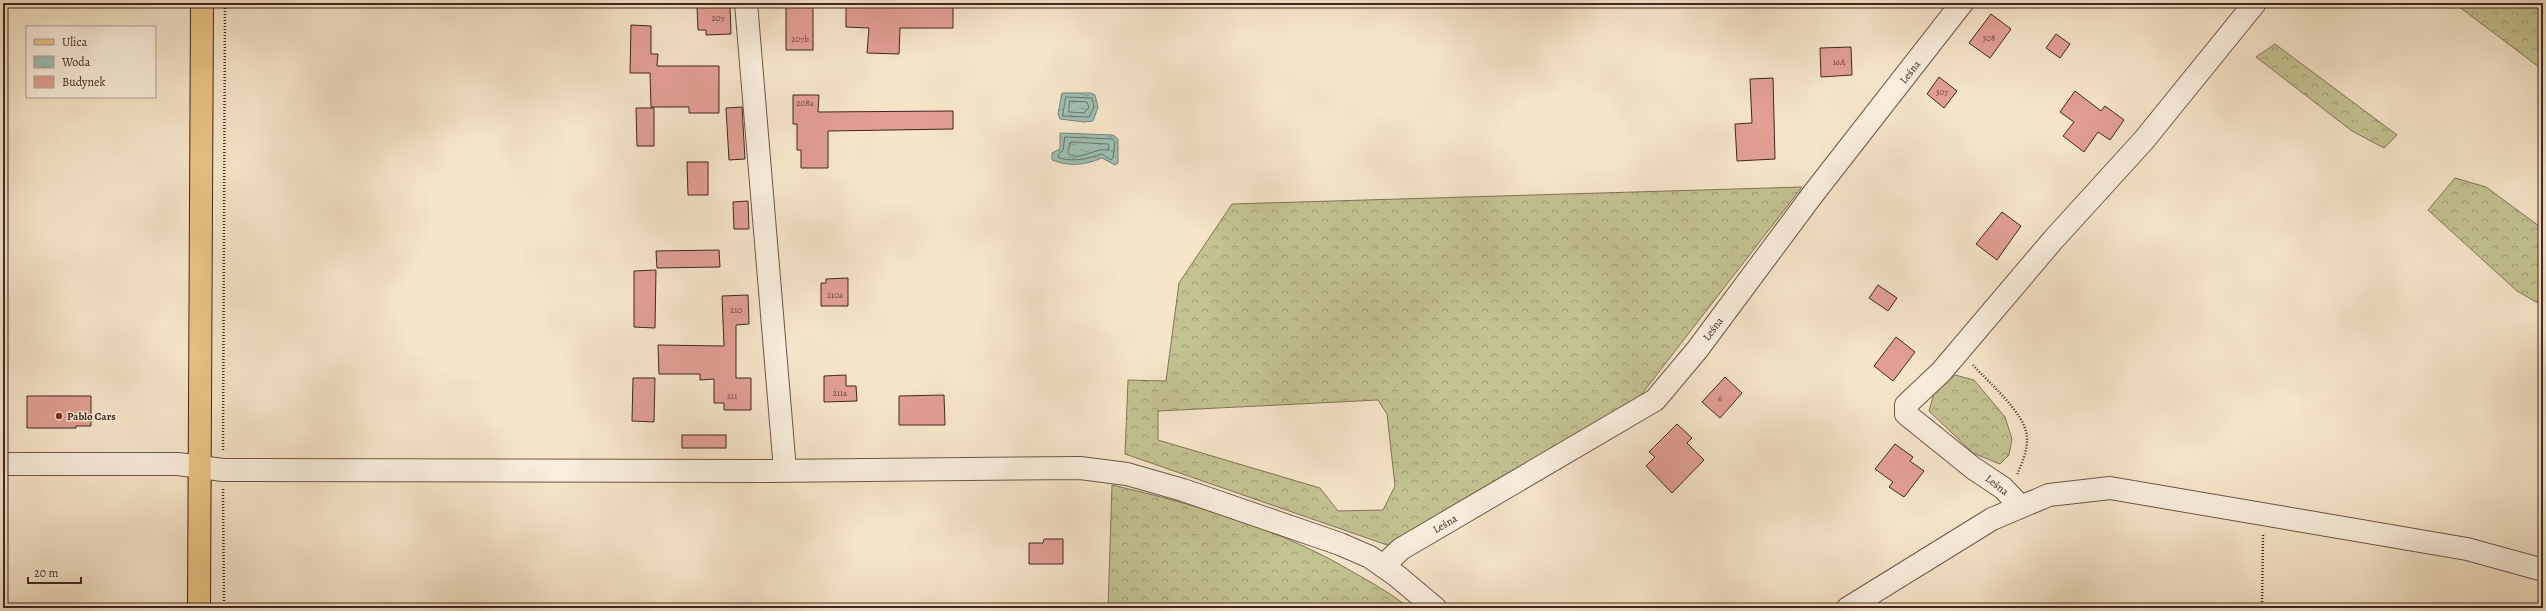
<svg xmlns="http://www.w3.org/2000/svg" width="2546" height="611" font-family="Alegreya,serif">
<defs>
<pattern id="forest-crowns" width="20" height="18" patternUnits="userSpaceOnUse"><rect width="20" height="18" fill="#c3c291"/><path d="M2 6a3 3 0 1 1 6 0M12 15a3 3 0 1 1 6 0" fill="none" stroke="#a09e76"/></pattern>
<pattern id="water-ripples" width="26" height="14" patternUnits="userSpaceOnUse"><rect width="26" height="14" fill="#9dbfb2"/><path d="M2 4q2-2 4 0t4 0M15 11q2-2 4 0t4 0" fill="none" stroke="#819b90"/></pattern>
</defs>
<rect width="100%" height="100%" fill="#f6e5c9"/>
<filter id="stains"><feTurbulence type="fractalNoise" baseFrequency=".005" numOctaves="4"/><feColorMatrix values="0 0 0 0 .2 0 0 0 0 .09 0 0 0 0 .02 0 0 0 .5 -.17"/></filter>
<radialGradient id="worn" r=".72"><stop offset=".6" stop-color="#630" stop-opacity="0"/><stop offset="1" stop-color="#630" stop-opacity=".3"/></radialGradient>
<g fill="url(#forest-crowns)" stroke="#827458" fill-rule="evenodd">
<polygon points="2454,3 2543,3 2543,70"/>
<polygon points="2275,44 2397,135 2384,148 2352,131 2256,57"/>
<polygon points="2455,178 2486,187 2543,229 2543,306 2517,291 2428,210"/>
<path d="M1802,187l-164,212 -248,147 -265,-92 3,-74 38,1 13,-98 53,-79zM1378,400l9,14 8,72 -12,24 -45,1 -18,-23 -162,-48v-29z"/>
<polygon points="1955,375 1974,380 2005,417 2012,439 2009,455 2000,464 1973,453 1929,411 1934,393"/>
<path d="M1112,485c86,20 170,44 246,90 18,10 35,20 51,33h-301z"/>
</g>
<g fill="url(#water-ripples)" stroke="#788277">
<polygon points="1062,93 1091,93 1095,95 1098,107 1093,121 1084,122 1060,119 1058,114"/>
<path d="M1060,133l53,2 5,4v24l-3,2 -13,-7c-18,7 -31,9 -50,2v-7l8,-4z"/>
</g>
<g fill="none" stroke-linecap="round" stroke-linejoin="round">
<g stroke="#6e7368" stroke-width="1">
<polygon points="1066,97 1092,98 1094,107 1089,117 1063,116"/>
<polygon points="1070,101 1087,102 1089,107 1084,113 1069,112"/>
<path d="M1065,137l47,2 3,3 -2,16 -2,2 -9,-6c-16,5 -26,8 -43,4l-1,-3 5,-5z"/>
<path d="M1071,142l37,2 1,2 -1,4c-13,-3 -30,13 -40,3z"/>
</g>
</g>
<g fill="#e29f93" stroke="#40271e">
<rect x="786" y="3" width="27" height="47"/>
<polygon points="868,3 925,3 925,7 953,7 953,28 900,28 899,54 867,53 869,28 846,27 846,5 868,5"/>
<polygon points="730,5 731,34 706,35 706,30 698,30 697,6"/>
<polygon points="1991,14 2011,29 1990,58 1969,43"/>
<polygon points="631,25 651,26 651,54 658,54 657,66 719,66 719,113 689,113 689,107 651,107 650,73 630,73"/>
<polygon points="2056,34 2070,44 2060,58 2046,48"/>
<polygon points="1851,47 1852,75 1821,77 1820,48"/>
<polygon points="1939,77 1957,91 1944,108 1927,94"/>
<polygon points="1773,78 1775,159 1737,161 1735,124 1752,123 1750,79"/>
<polygon points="2075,91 2101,111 2105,106 2124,120 2110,140 2098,132 2084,152 2063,136 2074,122 2060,112"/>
<polygon points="793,95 819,95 818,112 953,111 953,129 828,131 828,168 801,168 801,150 797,150 797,124 793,124"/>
<polygon points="636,108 654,108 654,146 637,146"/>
<polygon points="726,108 742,107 745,159 729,160"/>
<polygon points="687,162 708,162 708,195 688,195"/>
<polygon points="748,201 749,229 734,229 733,202"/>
<polygon points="2002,212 2021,226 1997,260 1976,244"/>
<polygon points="719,250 720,267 657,268 656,251"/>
<polygon points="656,270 655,328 634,327 634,271"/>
<polygon points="848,278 848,306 821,306 821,283 826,283 826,279"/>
<polygon points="1878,285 1897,298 1888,311 1869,298"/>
<polygon points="748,295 749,324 736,325 736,378 751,378 751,410 724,410 724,403 714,403 714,379 700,380 700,374 659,374 658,345 724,346 722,296"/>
<polygon points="1896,337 1915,352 1893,381 1874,366"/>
<polygon points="846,375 846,386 856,386 857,401 824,402 824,376"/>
<polygon points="1725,377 1742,393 1720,418 1702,402"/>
<polygon points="633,378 655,378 654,422 632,421"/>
<polygon points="944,395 945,425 899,425 899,396"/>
<polygon points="27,396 91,396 91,426 76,426 76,428 27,428"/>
<polygon points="1677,424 1692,438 1687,443 1704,460 1672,493 1646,466 1655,457 1649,452"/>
<rect x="682" y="435" width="44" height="13"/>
<polygon points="1895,444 1913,457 1910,461 1924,471 1904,497 1889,487 1893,482 1875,469"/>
<polygon points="1044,539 1063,539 1063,564 1029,564 1029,543 1043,543"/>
</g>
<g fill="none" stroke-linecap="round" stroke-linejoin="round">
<g stroke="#6e5649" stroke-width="24">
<g id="minor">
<polyline points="746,3 785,470"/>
<polyline points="3,464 178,464 223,470 768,471 1080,468 1127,474 1183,490 1340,544 1370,557 1397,576 1435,608"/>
<polyline points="2020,506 2003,488 1973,468 1906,414 1906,405 1941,372 2053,240 2144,140 2255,3"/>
<polyline points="1383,566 1401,549 1655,400 1697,350 1813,194 1962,3"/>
<polyline points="1848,608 1992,519 2049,495 2110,488 2467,549 2543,570"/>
</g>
</g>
<g stroke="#40271e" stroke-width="24">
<polyline id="major" points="199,608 202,3"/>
</g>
<g stroke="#40271e" stroke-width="2.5" stroke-dasharray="1 2" stroke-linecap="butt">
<path d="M1973,365c16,18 51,47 54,71 1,14 -5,27 -10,39"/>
<polyline points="223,450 225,3"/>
<polyline points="223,489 224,608"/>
<polyline points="2262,608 2263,535"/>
</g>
<use href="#minor" stroke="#f9eedc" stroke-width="22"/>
<use href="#major" stroke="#ebc284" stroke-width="22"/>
</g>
<circle fill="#8f2418" stroke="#f9eedc" stroke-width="1.5" cx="59" cy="416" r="4"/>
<g text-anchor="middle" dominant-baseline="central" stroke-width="3" stroke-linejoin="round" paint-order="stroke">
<g font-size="9" fill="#68453b">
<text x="718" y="18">207</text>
<text x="1989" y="38">308</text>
<text x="800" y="39">207b</text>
<text x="1839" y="62">16A</text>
<text x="1942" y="92">307</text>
<text x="805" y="103">208a</text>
<text x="835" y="295">210a</text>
<text x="736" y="310">210</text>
<text x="840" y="393">211a</text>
<text x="732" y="396">211</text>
<text x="1720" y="398">6</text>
</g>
<g font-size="11" fill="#40271e" stroke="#f9eedc">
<text transform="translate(1910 72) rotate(-52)">Leśna</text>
<text transform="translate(1713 329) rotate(-54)">Leśna</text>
<text transform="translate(1997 485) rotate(38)">Leśna</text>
<text transform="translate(1445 524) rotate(-30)">Leśna</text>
</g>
<g font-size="11" font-weight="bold" fill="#40271e" stroke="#f9eedc" text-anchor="start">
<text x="67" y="416">Pablo Cars</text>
</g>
</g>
<rect width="2546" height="611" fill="none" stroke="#f6e5c9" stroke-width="16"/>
<rect x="4" y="4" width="2538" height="603" fill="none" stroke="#40271e" stroke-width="2"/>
<rect x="8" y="8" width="2530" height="595" fill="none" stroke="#40271e"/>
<rect x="26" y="26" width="130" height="72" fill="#f9eedc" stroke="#af9e90"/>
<rect x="34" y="39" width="20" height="6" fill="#ebc284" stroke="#af9e90"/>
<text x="62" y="46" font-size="12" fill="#40271e">Ulica</text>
<rect x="34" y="56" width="20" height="12" fill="url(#water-ripples)" stroke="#af9e90"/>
<text x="62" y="66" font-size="12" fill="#40271e">Woda</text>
<rect x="34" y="76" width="20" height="12" fill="#e29f93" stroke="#af9e90"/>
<text x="62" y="86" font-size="12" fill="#40271e">Budynek</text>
<path d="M28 577v6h53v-6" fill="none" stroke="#40271e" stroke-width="2"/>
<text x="34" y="577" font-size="12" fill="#40271e" stroke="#f9eedc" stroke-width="3" paint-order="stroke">20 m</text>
<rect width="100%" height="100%" filter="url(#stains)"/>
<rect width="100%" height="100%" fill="url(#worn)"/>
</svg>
